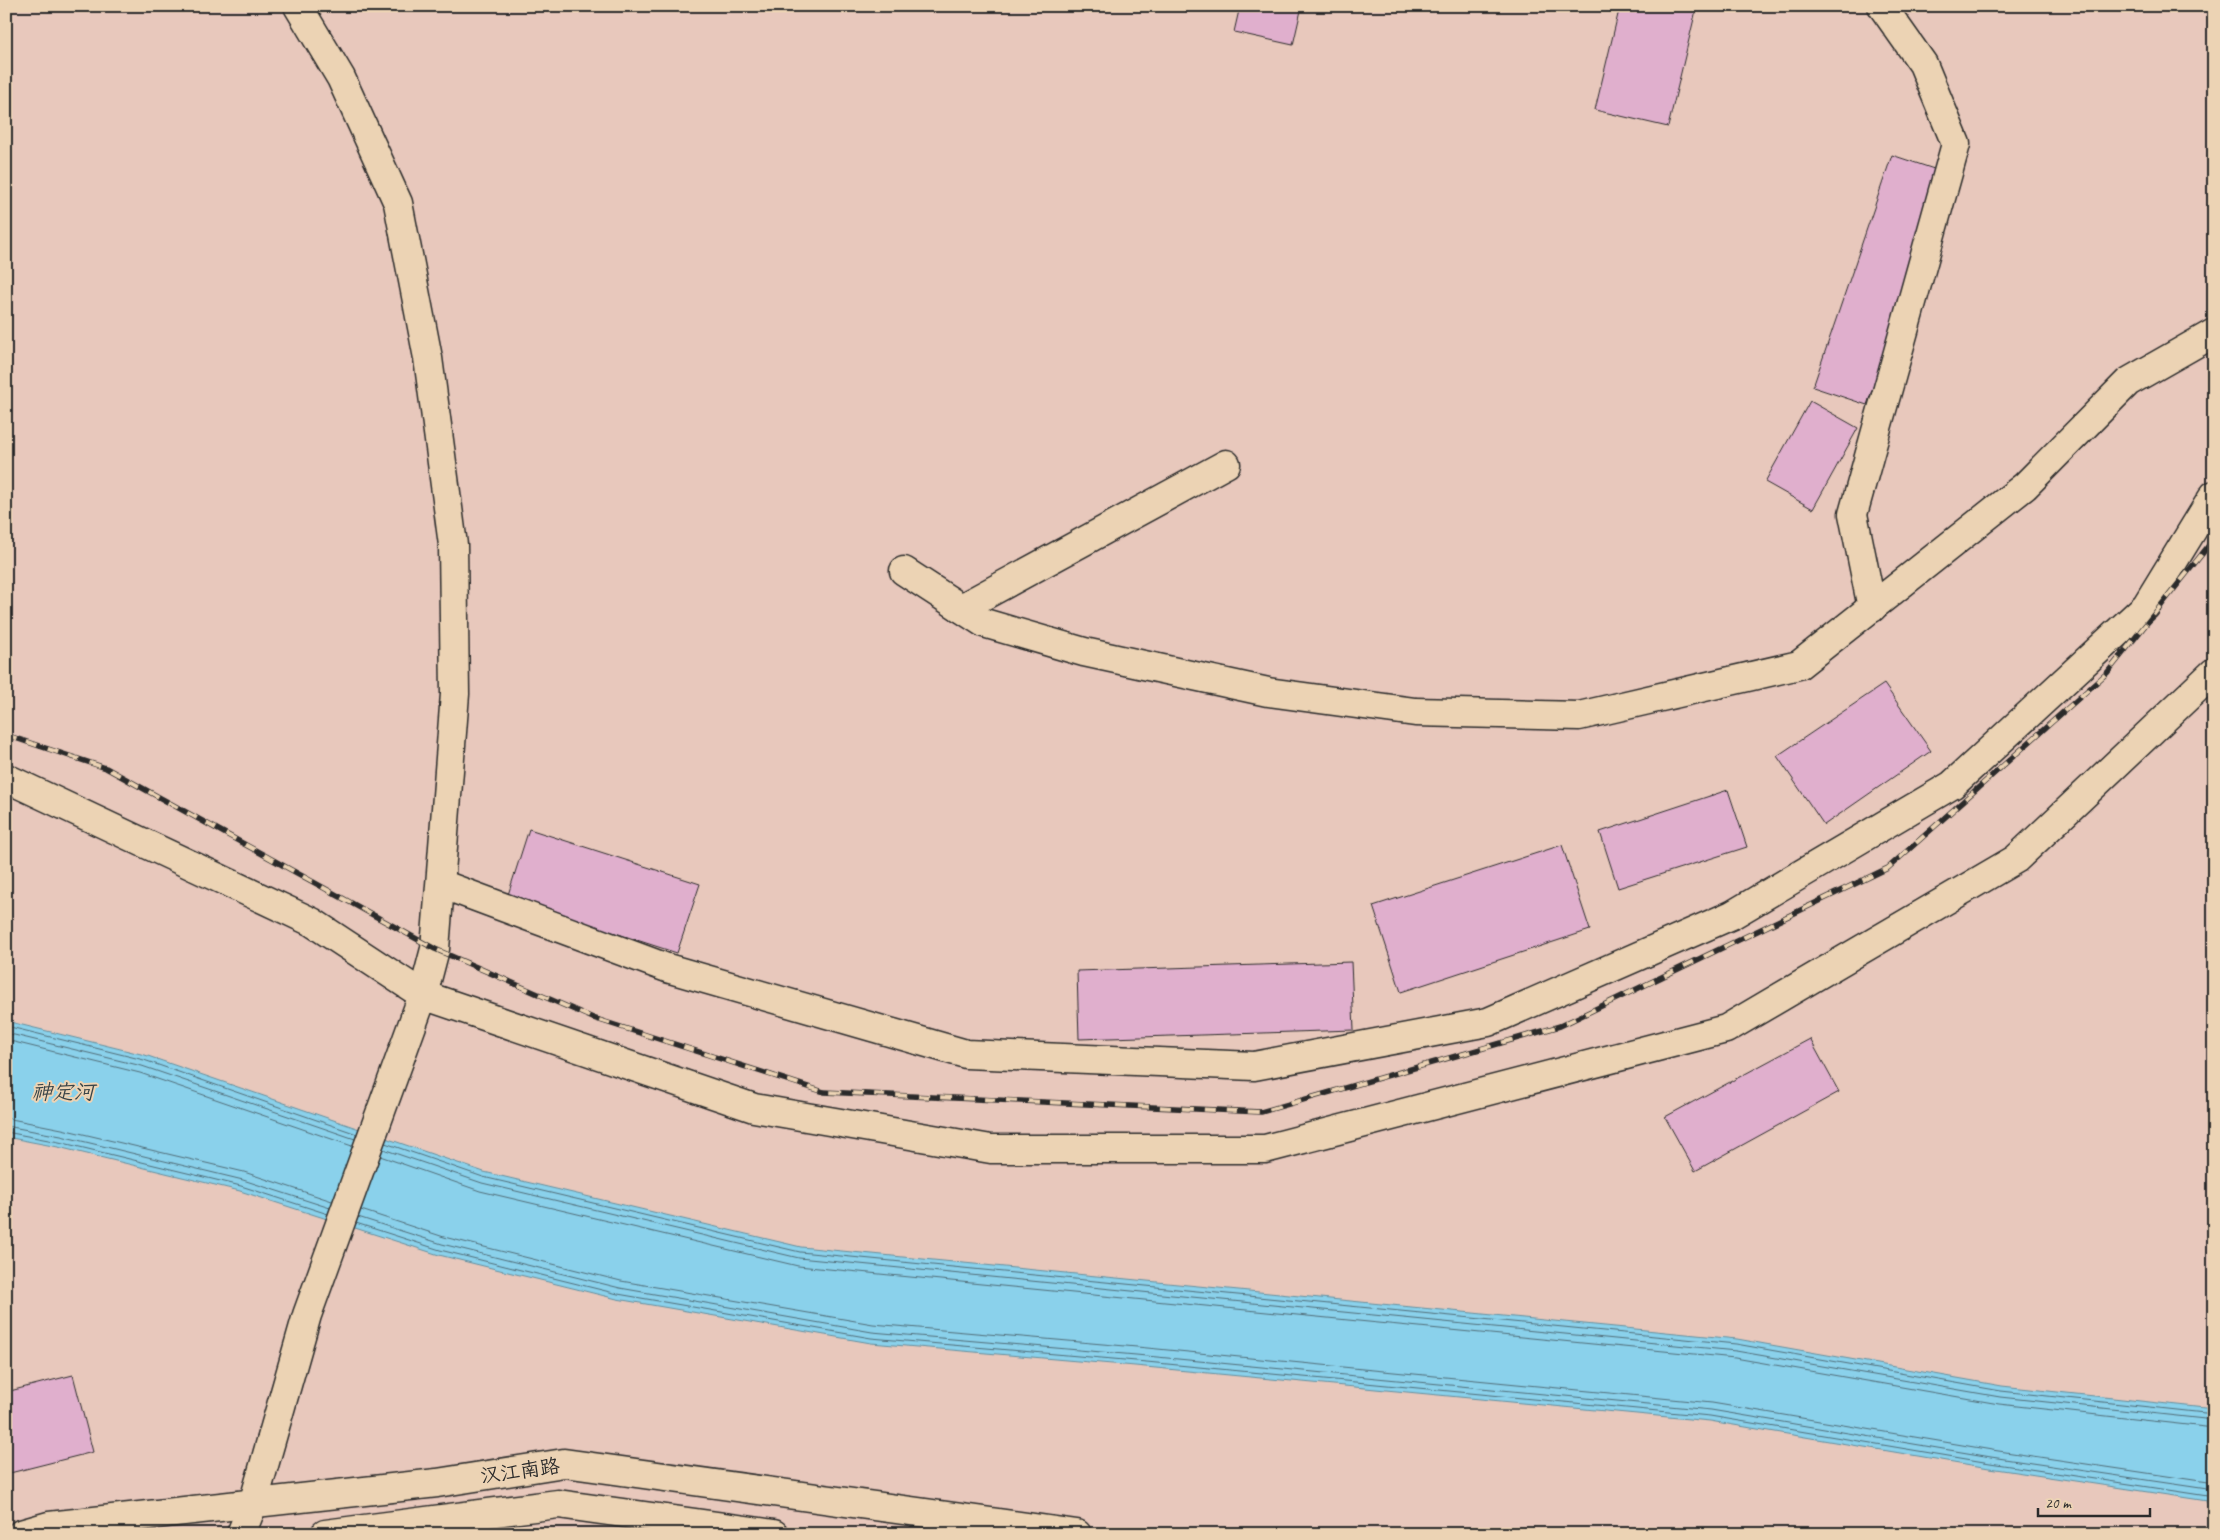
<svg xmlns="http://www.w3.org/2000/svg" width="2220" height="1540" font-family="Caveat,'LXGW WenKai TC',sans-serif">
<rect width="100%" height="100%" fill="#e8c8bc"/>
<filter id="ink" filterUnits="userSpaceOnUse"><feTurbulence type="fractalNoise" baseFrequency=".02" numOctaves="2"/><feDisplacementMap in="SourceGraphic" scale="10" xChannelSelector="R" yChannelSelector="G"/><feConvolveMatrix kernelMatrix="1 2 1 2 8 2 1 2 1" color-interpolation-filters="sRGB"/></filter>
<g filter="url(#ink)">
<polygon fill="#8ad1eb" stroke="#648f9e" points="6,1021 145,1055 484,1172 801,1247 1737,1339 2002,1386 2214,1409 2214,1502 1989,1468 1710,1421 1135,1366 871,1343 617,1299 439,1255 240,1191 58,1147 6,1137"/>
<g fill="none" stroke-linecap="round" stroke-linejoin="round">
<g stroke="#516d78" stroke-width="1">
<polyline points="6,1026 144,1060 357,1134"/>
<polyline points="6,1033 142,1066 355,1139"/>
<polyline points="6,1040 140,1073 352,1146"/>
<polyline points="6,1118 62,1129 244,1172 332,1201"/>
<polyline points="6,1126 61,1136 243,1180 330,1208"/>
<polyline points="6,1132 59,1142 241,1186 328,1214"/>
<polyline points="385,1143 483,1177 800,1252 1736,1344 2001,1391 2214,1414"/>
<polyline points="383,1149 482,1183 799,1258 1736,1351 2000,1397 2214,1420"/>
<polyline points="380,1156 480,1191 798,1266 1735,1358 1999,1404 2214,1428"/>
<polyline points="361,1210 444,1237 621,1281 873,1324 1137,1347 1712,1403 1992,1450 2214,1483"/>
<polyline points="358,1217 442,1244 620,1288 872,1332 1136,1355 1711,1410 1991,1457 2214,1490"/>
<polyline points="356,1223 440,1250 618,1294 871,1338 1136,1361 1710,1416 1990,1463 2214,1497"/>
</g>
</g>
<g fill="#e0afcd" stroke="#2b2b2b">
<polygon points="1240,6 1302,6 1293,45 1234,32"/>
<polygon points="1620,6 1697,6 1668,127 1595,110"/>
<polygon points="1892,155 1946,173 1867,405 1813,387"/>
<polygon points="1810,401 1858,428 1813,509 1765,482"/>
<polygon points="1884,684 1931,751 1824,825 1777,756"/>
<polygon points="1728,790 1747,847 1618,888 1600,832"/>
<polygon points="529,829 700,884 677,953 507,898"/>
<polygon points="1562,845 1590,930 1401,992 1373,906"/>
<polygon points="1351,962 1354,1030 1079,1039 1077,971"/>
<polygon points="1810,1039 1839,1092 1695,1171 1665,1117"/>
<polygon points="73,1375 93,1452 6,1474 6,1392"/>
</g>
<g fill="none" stroke-linecap="round" stroke-linejoin="round">
<g stroke="#2b2b2b" stroke-width="31">
<g id="street">
<polyline points="904,571 984,623 1084,652 1268,692 1415,712 1579,716 1799,665 2025,486 2128,382 2214,333"/>
<polyline points="961,608 1226,464"/>
<polyline points="1872,608 1853,514 1956,144 1923,64 1882,6"/>
<polyline points="6,778 312,922 423,995 754,1108 991,1149 1265,1149 1726,1029 2016,859 2214,672"/>
<polyline points="441,884 667,968 966,1054 1254,1066 1488,1022 1732,915 1952,785 2146,606 2214,495"/>
</g>
</g>
<g stroke="#2b2b2b" stroke-width="31">
<polyline id="primary" points="241,1534 253,1504 307,1315 423,995 435,949 455,694 453,545 428,358 398,203 341,78 298,6"/>
</g>
<g stroke="#2b2b2b" stroke-width="31">
<g id="highway">
<polyline points="21,1534 49,1526 437,1483 564,1463 1077,1534"/>
<polyline points="325,1534 558,1504 774,1534"/>
</g>
</g>
<use href="#street" stroke="#ecd3b4" stroke-width="28"/>
<use href="#primary" stroke="#ecd3b4" stroke-width="28"/>
<use href="#highway" stroke="#ecd3b4" stroke-width="28"/>
<g stroke="#2b2b2b" stroke-width="5.5">
<polyline id="rail" points="6,735 106,768 435,949 593,1018 824,1092 1261,1112 1560,1026 1888,868 2107,673 2214,539"/>
</g>
<use href="#rail" stroke="#ecd3b4" stroke-width="4" stroke-dasharray="11" stroke-linecap="butt"/>
</g>
</g>
<g text-anchor="middle" dominant-baseline="central" stroke-width="4" stroke-linejoin="round" paint-order="stroke">
<g font-size="20" fill="#2b2b2b" stroke="#ecd3b4">
<text transform="translate(520 1471) rotate(-8)">汉江南路</text>
</g>
<g font-size="21" font-style="italic" fill="#394448" stroke="#ecd3b4">
<text x="63" y="1092">神定河</text>
</g>
</g>
<rect width="2220" height="1540" fill="none" stroke="#ecd3b4" stroke-width="25"/>
<rect x="12" y="12" width="2195" height="1515" fill="none" stroke="#2b2b2b" stroke-width="2" filter="url(#ink)"/>
<path d="M2038 1508v8h112v-8" fill="none" stroke="#2b2b2b" stroke-width="2.5"/>
<text x="2045" y="1508" font-size="15" fill="#2b2b2b" stroke="#ecd3b4" stroke-width="4" paint-order="stroke">20 m</text>
</svg>
